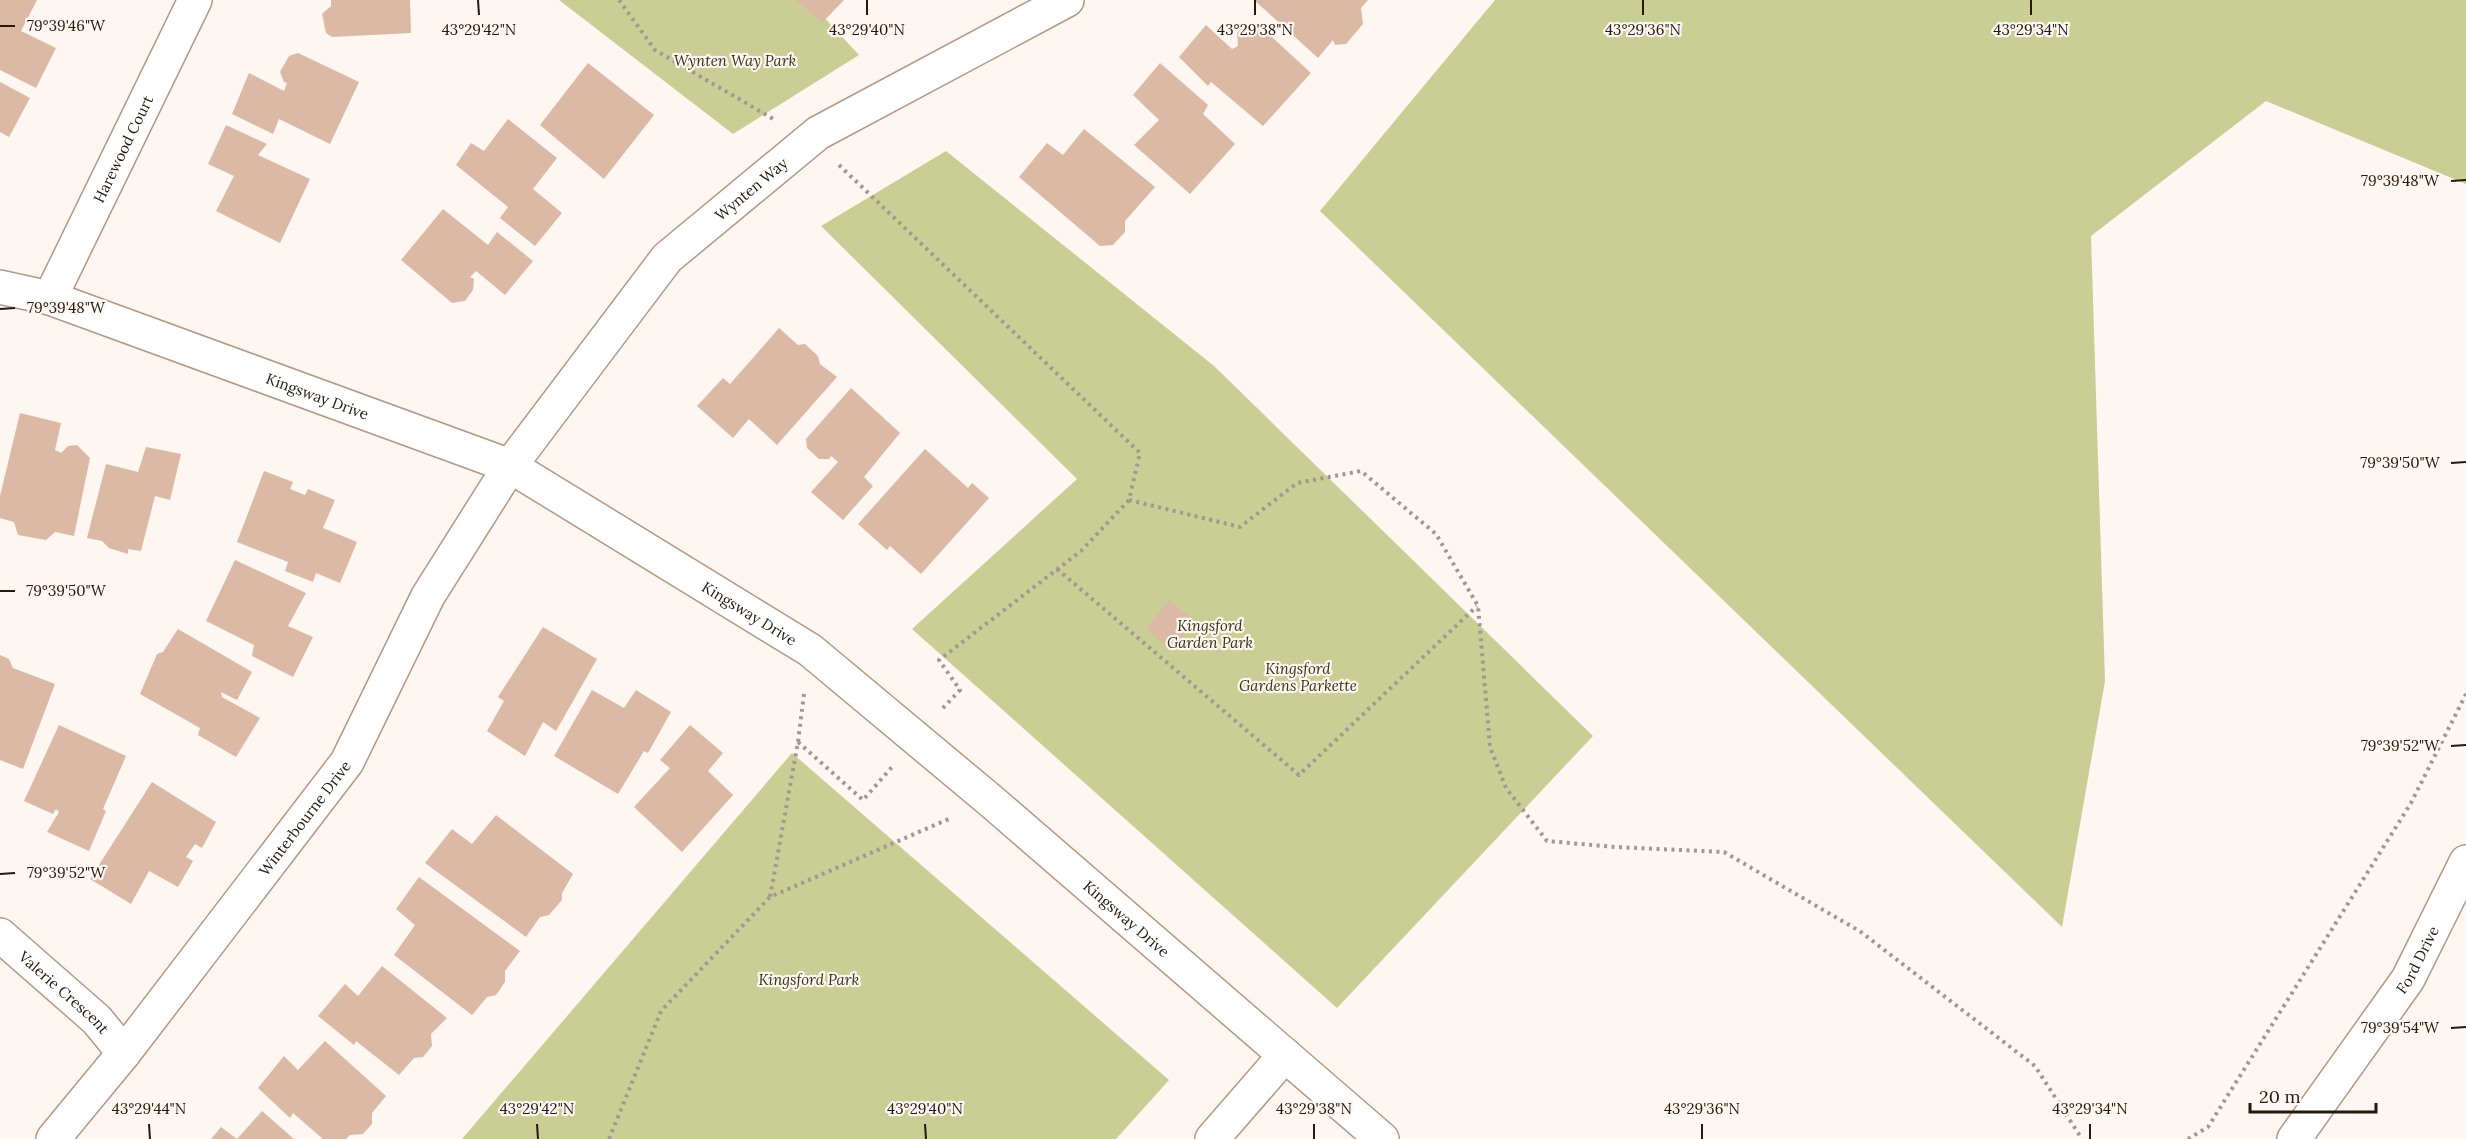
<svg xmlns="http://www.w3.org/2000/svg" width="2466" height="1139" font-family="Lora,serif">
<rect width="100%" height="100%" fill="#fdf6f1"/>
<g fill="#c8ce94">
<polygon points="559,0 808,0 859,55 733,134"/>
<polygon points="1495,0 2466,0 2466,184 2266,101 2091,236 2105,681 2062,927 1320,211"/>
<polygon points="946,151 1214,366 1593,736 1337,1008 912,629 1077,479 821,226"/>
<polygon points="792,753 1169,1080 1116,1139 462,1139"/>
</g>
<g fill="#dcb9a5">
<polygon points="0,0 37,0 21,31 56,48 36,88 0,70"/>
<polygon points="331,0 410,0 411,33 332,37 326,33 322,14 331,6"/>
<polygon points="796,0 844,0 822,23"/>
<polygon points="1254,0 1368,0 1361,8 1363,24 1346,44 1335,45 1333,40 1318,58"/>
<polygon points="1253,24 1259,25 1311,73 1263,126 1211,82 1208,86 1179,57 1206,25 1232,49 1238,46 1237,33 1243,26"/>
<polygon points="298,53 359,82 330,144 279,119 273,134 232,114 249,73 284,91 287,83 284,82 280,72 289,56"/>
<polygon points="588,63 654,115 604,179 540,125"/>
<polygon points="1160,63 1208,105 1203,114 1235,144 1190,194 1134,145 1159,120 1133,95"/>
<polygon points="0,82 30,98 9,137 0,132"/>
<polygon points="508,119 557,158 533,189 562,213 535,246 500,218 508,207 456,165 471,143 484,151"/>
<polygon points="226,125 267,144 258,155 310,179 280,243 216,211 234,176 208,164"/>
<polygon points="1084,129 1155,187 1125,221 1125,232 1113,245 1100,246 1019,177 1047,143 1063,155"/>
<polygon points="443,209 488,245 497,232 533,261 505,295 476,271 470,277 474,279 473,290 465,301 452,303 401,260"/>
<polygon points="779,328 798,345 805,344 818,356 820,364 837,377 777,445 749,419 733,438 697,406 723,378 730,384"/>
<polygon points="851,388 900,433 864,477 873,486 843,520 811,492 838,462 831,456 829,459 819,459 807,448 806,439"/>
<polygon points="20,413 61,423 55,450 61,453 68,446 77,445 90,458 74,536 55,532 46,540 18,535 14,522 0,518 0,496"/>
<polygon points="146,447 181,454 170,500 155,496 141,551 128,549 128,554 109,548 102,541 87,538 106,464 138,472"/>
<polygon points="925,449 968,488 972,483 989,498 921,574 890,546 887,550 858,524"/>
<polygon points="264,471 293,482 290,489 305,495 308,489 335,500 323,528 357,542 340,583 316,573 313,582 285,571 288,562 237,542"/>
<polygon points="235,560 306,593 288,626 313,637 293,677 252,656 254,645 206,621"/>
<polygon points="1169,600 1195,621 1172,650 1146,629"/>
<polygon points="543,627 597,659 556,731 543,722 525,756 487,731 504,701 498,697"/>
<polygon points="178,629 252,672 237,700 221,692 222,697 260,718 236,757 198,735 200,728 140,694 157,654 163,652"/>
<polygon points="0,655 9,659 13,668 55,684 23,769 0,760"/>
<polygon points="592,690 624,708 636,690 671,712 648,753 644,751 618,794 554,756"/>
<polygon points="59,725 126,756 103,809 106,811 89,851 47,832 59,812 56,809 53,814 24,801"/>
<polygon points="690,725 723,753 708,771 733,795 682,852 634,807 670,768 660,760"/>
<polygon points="152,782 216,822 202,848 195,844 186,857 193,861 178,887 149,871 131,904 90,879"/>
<polygon points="496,815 573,874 562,893 562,900 549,915 540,917 526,937 425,863 452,829 472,844"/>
<polygon points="419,877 520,951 505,971 505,982 496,995 487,997 472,1015 394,955 415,925 396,909"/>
<polygon points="382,966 447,1018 431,1034 432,1046 423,1057 414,1058 399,1075 356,1041 354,1045 318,1016 345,984 358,996"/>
<polygon points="325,1041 386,1096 372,1113 372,1124 363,1134 350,1135 346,1139 323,1139 293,1113 290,1118 258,1088 284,1056 298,1070"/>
<polygon points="262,1111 294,1139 211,1139 221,1127 237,1139"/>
</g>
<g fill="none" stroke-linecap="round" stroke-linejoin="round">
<g stroke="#b69781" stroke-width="36">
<g id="minor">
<path id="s1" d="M50,298l145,-298"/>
<path id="s2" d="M0,935l97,85 27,33"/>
<path id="s3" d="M53,1139l71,-86 223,-291 81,-166 82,-130 157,-208 151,-125 249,-133"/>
</g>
</g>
<g stroke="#b69781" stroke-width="36">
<g id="tertiary">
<path id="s4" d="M0,287l50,11 460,168 300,184 181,151 391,338"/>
<polyline points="1212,1139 1285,1055"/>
</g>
</g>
<g stroke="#b69781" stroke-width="36">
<g id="secondary">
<path id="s5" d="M2294,1139l114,-160 58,-117"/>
</g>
</g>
<g stroke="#a19891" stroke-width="4" stroke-dasharray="3 4.5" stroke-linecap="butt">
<polyline points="619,0 655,50 775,120"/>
<polyline points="839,165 1140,453 1129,500 1081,551 939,660 960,690 942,709"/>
<polyline points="1129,500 1240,527 1297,483 1361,471 1436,534 1478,606 1490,747 1506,788 1547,841 1615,847 1724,852 1861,932 2035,1066 2082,1139"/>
<polyline points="1057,569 1299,775 1477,606"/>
<polyline points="804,694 798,742 770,897 951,818"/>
<polyline points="798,742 863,800 892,767"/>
<polyline points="609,1139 661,1011 770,897"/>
<polyline points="2188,1139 2208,1127 2411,803 2466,694"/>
</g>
<use href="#minor" stroke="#fff" stroke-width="33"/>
<use href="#tertiary" stroke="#fff" stroke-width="33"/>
<use href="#secondary" stroke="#fff" stroke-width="33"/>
</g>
<path fill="none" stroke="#24180f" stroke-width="2" d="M478,0l1,15M867,0v15M1255,0v15M1643,0v15M2031,0v15M0,26h15M2451,181l15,-1M0,309l15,-1M2451,463l15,-1M0,591h15M2451,746l15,-1M0,874l15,-1M2451,1028l15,-1M149,1124l1,15M537,1124l1,15M925,1124l1,15M1314,1124v15M1702,1124v15M2090,1124v15"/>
<g text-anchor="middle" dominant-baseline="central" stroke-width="4.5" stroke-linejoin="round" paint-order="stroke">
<g font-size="15" font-style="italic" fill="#333611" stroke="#fdf6f1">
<text x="735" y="60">Wynten Way Park</text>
<text x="1210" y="625">Kingsford<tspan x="1210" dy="17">Garden Park</tspan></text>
<text x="1298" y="668">Kingsford<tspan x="1298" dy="17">Gardens Parkette</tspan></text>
<text x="809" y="979">Kingsford Park</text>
</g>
<g font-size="15" fill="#24180f" stroke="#fdf6f1">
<text stroke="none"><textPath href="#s1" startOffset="166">Harewood Court</textPath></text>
<text stroke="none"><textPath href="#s3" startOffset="1186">Wynten Way</textPath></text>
<text stroke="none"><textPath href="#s4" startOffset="336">Kingsway Drive</textPath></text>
<text stroke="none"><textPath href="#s4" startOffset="822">Kingsway Drive</textPath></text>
<text stroke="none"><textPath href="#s3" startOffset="408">Winterbourne Drive</textPath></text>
<text stroke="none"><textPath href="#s4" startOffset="1308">Kingsway Drive</textPath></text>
<text stroke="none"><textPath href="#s5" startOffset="218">Ford Drive</textPath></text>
<text stroke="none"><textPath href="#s2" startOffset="86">Valerie Crescent</textPath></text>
</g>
</g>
<g font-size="15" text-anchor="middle" fill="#24180f" stroke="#fdf6f1" stroke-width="4.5" stroke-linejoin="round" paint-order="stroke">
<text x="66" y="31">79°39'46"W</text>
<text x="479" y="35">43°29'42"N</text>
<text x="867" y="35">43°29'40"N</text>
<text x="1255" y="35">43°29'38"N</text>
<text x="1643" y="35">43°29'36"N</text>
<text x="2031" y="35">43°29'34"N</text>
<text x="2400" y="186">79°39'48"W</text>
<text x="66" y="313">79°39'48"W</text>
<text x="2400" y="468">79°39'50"W</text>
<text x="66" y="596">79°39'50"W</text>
<text x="2400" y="751">79°39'52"W</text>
<text x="66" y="878">79°39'52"W</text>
<text x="2400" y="1033">79°39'54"W</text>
<text x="149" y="1114">43°29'44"N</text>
<text x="537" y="1114">43°29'42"N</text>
<text x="925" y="1114">43°29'40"N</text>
<text x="1314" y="1114">43°29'38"N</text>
<text x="1702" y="1114">43°29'36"N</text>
<text x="2090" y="1114">43°29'34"N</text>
</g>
<path d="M2250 1103v9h126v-9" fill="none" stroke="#24180f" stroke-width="3"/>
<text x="2259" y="1103" font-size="18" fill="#24180f" stroke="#fdf6f1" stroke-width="4.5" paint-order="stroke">20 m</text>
</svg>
